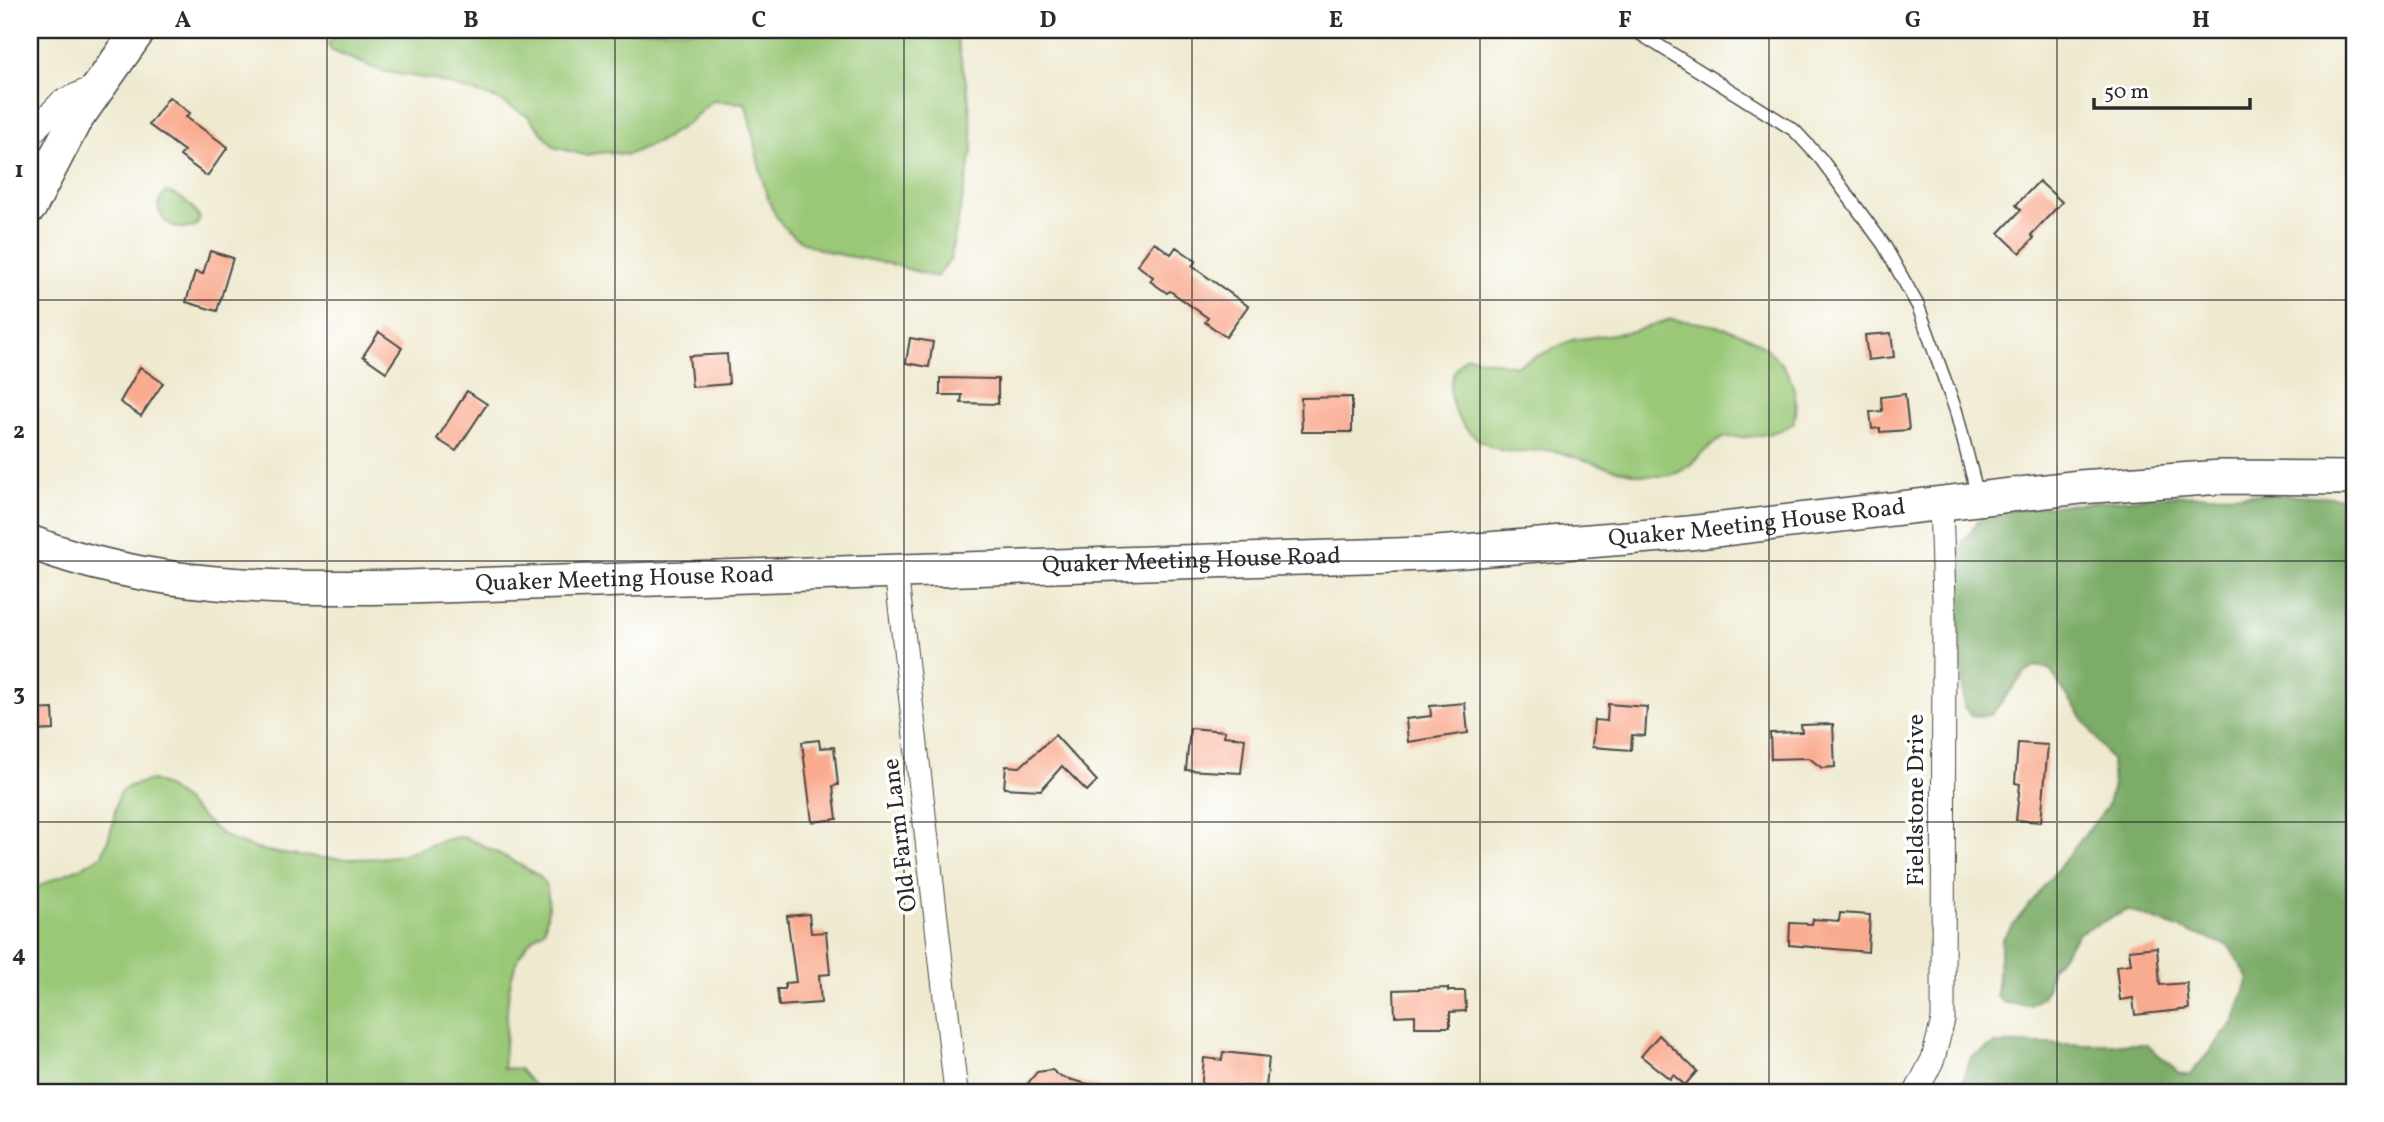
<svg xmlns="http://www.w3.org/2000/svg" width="2384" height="1122" font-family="Vollkorn,serif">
<rect width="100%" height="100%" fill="#fff"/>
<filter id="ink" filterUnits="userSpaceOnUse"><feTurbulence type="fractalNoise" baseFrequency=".0143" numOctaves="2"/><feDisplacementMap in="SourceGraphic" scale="14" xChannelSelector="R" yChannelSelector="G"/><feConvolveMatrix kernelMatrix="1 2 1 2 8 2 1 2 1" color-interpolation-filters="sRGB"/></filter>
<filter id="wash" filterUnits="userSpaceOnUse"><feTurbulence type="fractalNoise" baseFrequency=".00686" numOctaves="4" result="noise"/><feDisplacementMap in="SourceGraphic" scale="28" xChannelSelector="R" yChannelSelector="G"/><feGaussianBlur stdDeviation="1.57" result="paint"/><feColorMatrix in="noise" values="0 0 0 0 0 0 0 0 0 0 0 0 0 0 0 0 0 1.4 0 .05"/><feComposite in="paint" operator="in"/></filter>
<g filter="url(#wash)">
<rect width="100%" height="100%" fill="#eee9cf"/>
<g fill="#9ac877" stroke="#627a51" stroke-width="2">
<path d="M343,30h612l13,62 5,55 -23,113 -14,17c-17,-5 -34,-10 -51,-14 -46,-10 -97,-9 -116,-62 -12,-32 -14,-66 -24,-98l-33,-2 -24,22 -28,18 -33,14 -19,-3 -24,3 -30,-8 -25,-30 -32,-18 -63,-19 -53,-9 -49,-20 -5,-7z"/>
<path d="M165,192c14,2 29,14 35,27l-5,8c-18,4 -35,-2 -37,-23z"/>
<path d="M1671,319c18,3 37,4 54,9 44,12 81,49 68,96 -14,8 -29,12 -46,13 -7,1 -19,-2 -26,2 -17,8 -28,29 -47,35 -28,9 -87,-14 -115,-22 -18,-5 -32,2 -48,0 -29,-3 -54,-25 -60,-53 -3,-18 3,-32 16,-43l49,10 56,-26 62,-9z"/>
<path d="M152,780c41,16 51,54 99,67 37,11 105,15 143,9 18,-2 53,-20 67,-19 9,0 74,35 80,41 12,13 7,37 3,52 -46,28 -34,91 -41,138l16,1 21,23h-510v-200c22,-16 49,-20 72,-37 4,-10 9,-21 11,-32 6,-33 2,-35 39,-43z"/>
</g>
<polygon fill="#7bac68" stroke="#536c4a" stroke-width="2" points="2266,494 2354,498 2354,1092 1959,1092 1971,1057 1995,1044 2146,1044 2180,1073 2190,1075 2234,1022 2249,979 2229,946 2128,910 2080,932 2051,969 2047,989 2041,998 2030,1005 2004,1003 1996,995 2002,939 2107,807 2113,785 2111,760 2049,669 2036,666 2024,674 1991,715 1972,716 1964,707 1956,570 1961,545 1984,512 2164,496"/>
<g id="blocks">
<g fill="#f9ab90">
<polygon points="169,97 190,113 186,117 228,147 207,176 180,156 184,151 149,125"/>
<polygon points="2039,181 2062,202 2031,235 2034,238 2020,253 1999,233 2021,210 2016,205"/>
<polygon points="1154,242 1171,254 1176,247 1196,261 1192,266 1248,306 1226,337 1205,322 1208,318 1170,291 1167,293 1150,281 1153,277 1137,265"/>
<polygon points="210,251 233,258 217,311 186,302 195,272 203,274"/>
<polygon points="379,332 402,348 386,372 363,356"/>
<polygon points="1891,333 1894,357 1868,360 1865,335"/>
<polygon points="910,338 933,342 929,367 906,363"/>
<polygon points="727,354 729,384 692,387 689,356"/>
<polygon points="140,367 163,383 141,416 120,402"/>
<polygon points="940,378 998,379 998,404 961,403 962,395 940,395"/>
<polygon points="467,391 487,404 456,451 437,439"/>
<polygon points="1905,394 1909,430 1880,432 1880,428 1872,429 1870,412 1882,411 1881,397"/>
<polygon points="1352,397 1352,432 1302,432 1301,398"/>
<polygon points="1465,703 1468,733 1408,742 1406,719 1431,716 1430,706"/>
<polygon points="1608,704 1647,707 1645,736 1632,735 1631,750 1592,747 1594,720 1607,721"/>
<polygon points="53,709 54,730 31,731 31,710"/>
<polygon points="1833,724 1835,767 1822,768 1809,758 1771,759 1770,733 1802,732 1801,725"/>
<polygon points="1190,728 1225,731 1224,736 1245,738 1241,773 1186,770"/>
<polygon points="1055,735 1097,781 1087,791 1062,766 1041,790 1004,788 1006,766 1020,767"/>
<polygon points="819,740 820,748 834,747 838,785 833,786 837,819 812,822 802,742"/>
<polygon points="2018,743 2048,745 2041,822 2016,820 2020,784 2015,783"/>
<polygon points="1840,913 1870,915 1868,952 1789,945 1790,923 1812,924 1813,919 1839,921"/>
<polygon points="809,914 811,933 826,932 830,974 819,975 821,1003 779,1006 777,989 785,989 785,983 796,982 787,916"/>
<polygon points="2157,947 2160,985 2187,983 2189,1009 2135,1015 2133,998 2120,1000 2116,966 2131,964 2129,950"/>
<polygon points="1448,988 1448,991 1465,991 1466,1011 1450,1012 1450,1027 1415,1027 1415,1015 1395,1016 1394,990"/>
<polygon points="1659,1035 1697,1071 1685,1085 1673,1075 1670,1079 1641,1056"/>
<polygon points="1223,1052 1269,1057 1266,1088 1243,1086 1242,1092 1201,1091 1204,1058 1222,1060"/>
<polygon points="1052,1070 1061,1077 1099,1087 1098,1092 1021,1092 1037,1072"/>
</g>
</g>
</g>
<g filter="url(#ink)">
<use href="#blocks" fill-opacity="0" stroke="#484844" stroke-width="2"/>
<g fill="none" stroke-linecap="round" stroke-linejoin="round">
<g stroke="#484844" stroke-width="15">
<polyline id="lane" points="1634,30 1794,130 1821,159 1884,245 1918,306 1956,411 1978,497"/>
</g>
<g stroke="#484844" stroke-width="25">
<g id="street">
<polyline points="30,135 61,102 99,85"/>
<polyline points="896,571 956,1092"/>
<polyline points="1916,1092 1933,1059 1943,1020 1944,600 1941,504"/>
</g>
</g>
<g stroke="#484844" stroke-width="36">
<g id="secondary">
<polyline points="30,207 74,122 139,30"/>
<path id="s1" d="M30,542c120,47 248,47 376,45l1019,-33 264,-21 391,-46 142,-10 132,1"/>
</g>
</g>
<use href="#lane" stroke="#fff" stroke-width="12"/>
<use href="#street" stroke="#fff" stroke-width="23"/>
<use href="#secondary" stroke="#fff" stroke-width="33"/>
</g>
</g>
<path fill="none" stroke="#2b2b2b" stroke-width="2" stroke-opacity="0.55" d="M327,30v1062M615,30v1062M904,30v1062M1192,30v1062M1480,30v1062M1769,30v1062M2057,30v1062M30,300h2324M30,561h2324M30,822h2324"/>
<g text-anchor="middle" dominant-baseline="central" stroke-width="7" stroke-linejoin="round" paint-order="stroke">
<g font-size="24" fill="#2b2b2b" stroke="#fff">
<text stroke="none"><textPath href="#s1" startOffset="1734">Quaker Meeting House Road</textPath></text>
<text stroke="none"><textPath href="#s1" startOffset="1167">Quaker Meeting House Road</textPath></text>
<text stroke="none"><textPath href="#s1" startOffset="600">Quaker Meeting House Road</textPath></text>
<text transform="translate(1917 800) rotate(-90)">Fieldstone Drive</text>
<text transform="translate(901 835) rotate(-97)">Old Farm Lane</text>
</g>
</g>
<rect width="2384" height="1122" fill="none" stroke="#fff" stroke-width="77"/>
<path d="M2094 98v10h156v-10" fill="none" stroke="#2b2b2b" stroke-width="3.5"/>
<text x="2104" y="98" font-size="21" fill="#2b2b2b" stroke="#ffffff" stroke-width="5" paint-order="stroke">50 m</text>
<rect x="38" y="38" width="2308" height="1046" fill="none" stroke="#2b2b2b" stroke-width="2.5"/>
<g font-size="23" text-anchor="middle" font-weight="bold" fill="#2b2b2b">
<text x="183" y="27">A</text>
<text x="471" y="27">B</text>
<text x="759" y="27">C</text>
<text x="1048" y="27">D</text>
<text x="1336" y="27">E</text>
<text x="1625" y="27">F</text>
<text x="1913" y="27">G</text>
<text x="2201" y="27">H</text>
<text x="19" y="177">1</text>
<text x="19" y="438">2</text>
<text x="19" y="700">3</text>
<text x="19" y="961">4</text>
</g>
</svg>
